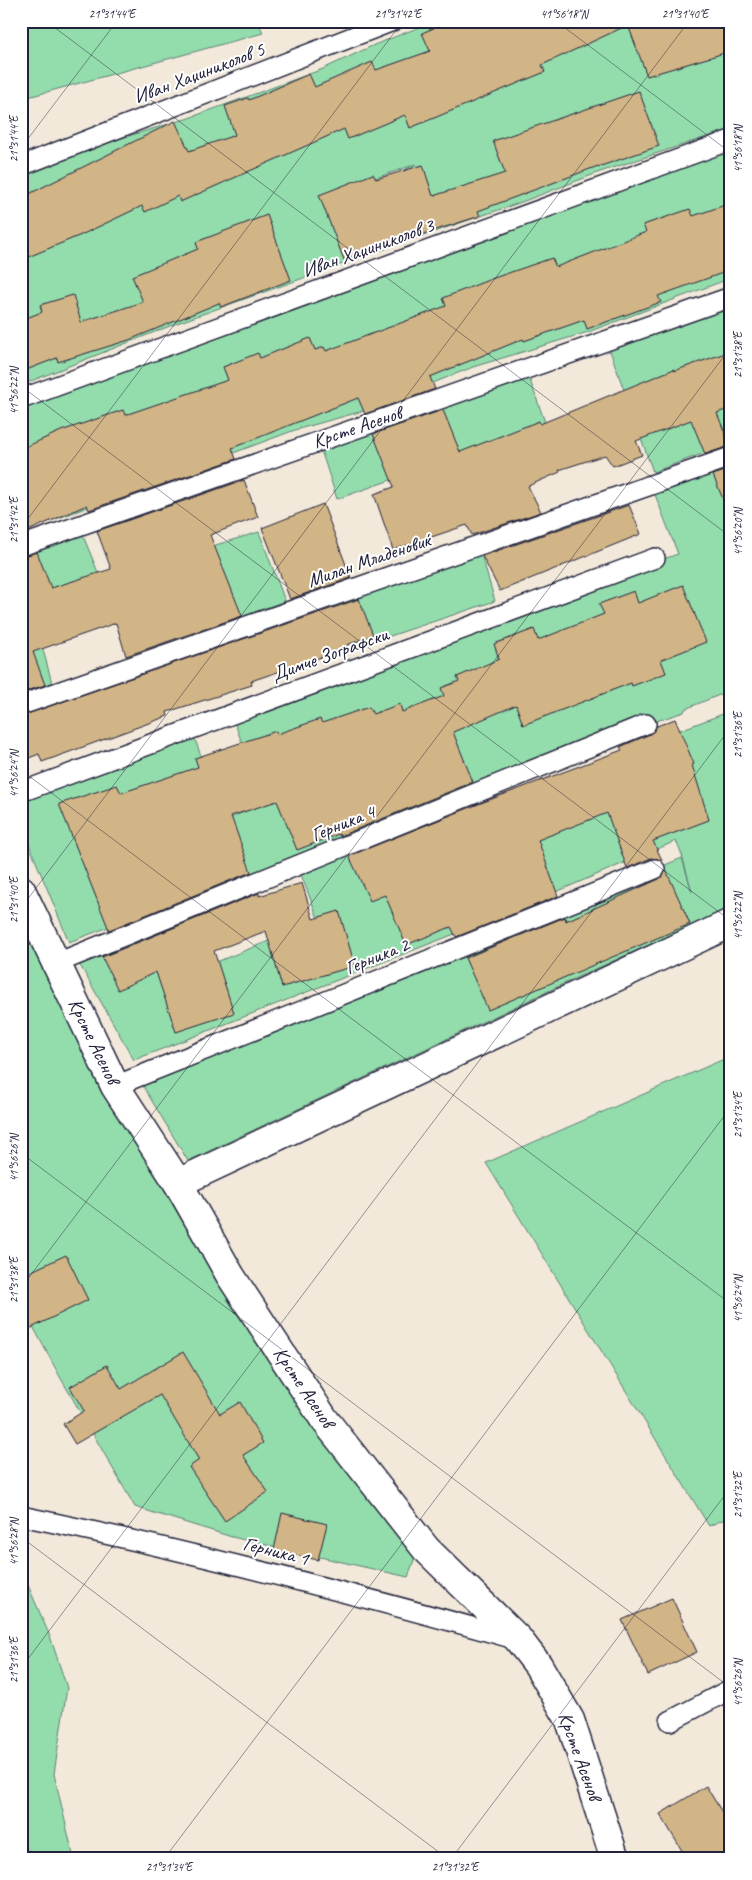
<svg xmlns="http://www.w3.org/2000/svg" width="752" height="1880" font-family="Caveat,sans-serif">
<rect width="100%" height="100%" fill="#f2e9db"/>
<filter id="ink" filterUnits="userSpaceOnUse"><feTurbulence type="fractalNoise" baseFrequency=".02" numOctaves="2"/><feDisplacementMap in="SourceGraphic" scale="10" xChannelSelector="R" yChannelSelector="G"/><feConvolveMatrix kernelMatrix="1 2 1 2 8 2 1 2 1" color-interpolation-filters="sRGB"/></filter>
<g filter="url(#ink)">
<g fill="#93ddac" stroke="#5a8074" fill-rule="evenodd">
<polygon points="21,21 258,21 263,33 21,99"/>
<path d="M435,21h296v108l-131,43 -81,31 -106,36 -233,83 -159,63v-208l26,-12 78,-28 64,-19 134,-49 51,-24zM416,164l-25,13 -21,3z"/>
<polygon points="731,150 731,278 588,332 473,367 363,411 295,430 21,532 21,406 613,191"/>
<polygon points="731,297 731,443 653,472 608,345"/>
<polygon points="527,372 546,425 337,499 318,441"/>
<polygon points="731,464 731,695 729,691 685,709 684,712 641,726 69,942 21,825 21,789 190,725 224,821 264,803 230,710 678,554 654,492"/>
<polygon points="79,526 102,582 32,609 52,683 21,694 21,549"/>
<polygon points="259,532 285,601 194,634 169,559"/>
<polygon points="481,554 495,601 357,647 338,601"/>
<polygon points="731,711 731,908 582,975 188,1161 140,1081 682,858 692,892 682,855 676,841 490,920 134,1060 76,958 154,927 176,978 319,921 300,872"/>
<polygon points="21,915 117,1108 221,1288 226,1286 330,1448 415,1557 408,1577 232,1537 135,1507 59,1375 21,1304"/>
<polygon points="731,1056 731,1516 709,1526 486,1163"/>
<polygon points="21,1569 51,1639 67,1688 54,1774 74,1859 38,1859 21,1843"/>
</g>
<g fill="#d2b586" stroke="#22223b">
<polygon points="450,21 731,21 731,51 647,76 628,25 542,65 545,72 410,128 405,115 348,139 344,129 180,202 178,196 145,212 142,206 81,235 21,260 21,198 175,121 189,151 235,135 225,106 248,98 249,100 309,74 315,87 372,62 376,70 430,51 422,33"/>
<polygon points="639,91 659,146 598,167 598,166 478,211 480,216 420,235 419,231 344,260 319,195 373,174 376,179 423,165 433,196 505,173 493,141"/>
<polygon points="731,203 731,270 658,296 661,302 587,329 584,320 524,341 523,339 430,377 435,389 365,414 358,398 232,448 236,459 89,510 87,505 21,534 21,449 61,431 123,410 125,415 228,380 223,367 258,353 260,358 310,338 315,350 324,347 326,351 446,306 443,298 491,279 552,258 556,267 646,232 643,225 690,209 693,216"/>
<polygon points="267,215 291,280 221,307 219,303 129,340 58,362 57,358 21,372 21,320 42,312 40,305 73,295 81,322 143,302 132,276 198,249 196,242"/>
<polygon points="731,351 731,408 717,413 730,446 705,454 691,420 636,441 642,455 613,466 605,455 559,470 560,472 528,486 541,512 472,535 467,525 393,550 374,494 394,487 373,434 443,410 460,452 539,421 540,424 674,369 674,371"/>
<polygon points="731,469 731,516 730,516 713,475"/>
<polygon points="244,480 258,517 210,535 242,616 126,656 116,623 33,652 45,685 21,693 21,557 37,552 51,588 111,569 97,531"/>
<polygon points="323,504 351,578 290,599 262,528"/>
<polygon points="629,505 641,534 500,591 482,556"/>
<polygon points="683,585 706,642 661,660 666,673 632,686 631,683 523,725 516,705 453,732 473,782 340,836 339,834 297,850 277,801 231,816 251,872 109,930 59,804 117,785 121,793 198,767 195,758 276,731 277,734 320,719 322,723 369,707 373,714 400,704 402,712 444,696 441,688 459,681 457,677 499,659 494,644 534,629 538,640 604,614 599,604 634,591 638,603"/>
<polygon points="359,599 373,635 347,645 348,648 251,681 252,685 167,712 168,716 42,762 39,754 29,758 21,734 21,716"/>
<polygon points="675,719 694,764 692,765 709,820 653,841 662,860 651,858 627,868 607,813 538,840 558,896 456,937 451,927 406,945 385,895 370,901 349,856 481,803 622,750 620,747 650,734 657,726"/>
<polygon points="666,870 690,924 488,1010 465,958 565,917 566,921 659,879"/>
<polygon points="302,883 313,919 339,911 355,966 282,987 266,931 214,951 234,1013 176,1032 156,972 118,990 102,957 259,893 259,896"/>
<polygon points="66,1255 88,1300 21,1333 21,1276"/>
<polygon points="183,1352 220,1414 240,1402 263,1443 243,1455 268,1492 225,1521 189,1467 199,1460 160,1395 75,1444 63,1424 84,1411 70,1387 107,1365 121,1389"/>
<polygon points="282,1513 327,1524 318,1560 274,1550"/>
<polygon points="672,1598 697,1652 648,1675 622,1620"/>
<polygon points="706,1786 731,1827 731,1859 687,1859 660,1814"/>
</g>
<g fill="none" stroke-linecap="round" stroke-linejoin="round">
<g stroke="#22223b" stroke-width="22">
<g id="service">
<polyline points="21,166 393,21"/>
<polyline points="21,399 731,140"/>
<polyline points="21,546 731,297"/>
<polyline points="21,705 731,457"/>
<polyline points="21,792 655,558"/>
<polyline points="57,963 646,724"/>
<polyline points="115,1086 655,869"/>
<path d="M21,1516c167,34 330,77 494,123"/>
<polyline points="670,1721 731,1689"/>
</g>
</g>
<g stroke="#22223b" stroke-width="31">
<g id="minor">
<polyline points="21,890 115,1086 178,1183 230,1275 324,1419 426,1549 518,1639 538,1665 570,1720 615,1859"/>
<polyline points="178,1183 731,923"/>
</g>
</g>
<use href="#service" stroke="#fff" stroke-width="19"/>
<use href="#minor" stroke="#fff" stroke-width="28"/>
</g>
</g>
<path fill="none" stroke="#22223b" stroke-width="1" stroke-opacity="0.45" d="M46,21l685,516M556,21l175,132M21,148l96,-127M21,386l710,535M21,528l382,-507M21,770l710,534M21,908l668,-887M21,1153l710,535M21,1288l710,-941M21,1537l427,322M21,1668l710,-941M164,1859l567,-752M451,1859l280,-372"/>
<g text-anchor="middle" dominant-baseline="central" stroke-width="4" stroke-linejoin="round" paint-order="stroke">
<g font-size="20" fill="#22223b" stroke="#fff">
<text transform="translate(199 73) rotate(-21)">Иван Хаџиниколов 5</text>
<text transform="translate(368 248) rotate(-20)">Иван Хаџиниколов 3</text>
<text transform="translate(357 427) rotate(-19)">Крсте Асенов</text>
<text transform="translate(369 560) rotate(-19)">Милан Младеновиќ</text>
<text transform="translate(330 654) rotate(-20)">Димче Зографски</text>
<text transform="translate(343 823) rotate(-22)">Герника 4</text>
<text transform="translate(377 956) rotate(-22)">Герника 2</text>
<text transform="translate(94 1041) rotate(64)">Крсте Асенов</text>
<text transform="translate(304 1387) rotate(56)">Крсте Асенов</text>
<text transform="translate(276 1551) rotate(14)">Герника 1</text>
<text transform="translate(580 1756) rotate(70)">Крсте Асенов</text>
</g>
</g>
<rect width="752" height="1880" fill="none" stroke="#fff" stroke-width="55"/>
<rect x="28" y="28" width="696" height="1824" fill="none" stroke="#22223b" stroke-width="2"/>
<g font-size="12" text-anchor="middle" fill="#22223b">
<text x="112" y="18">21°31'44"E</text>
<text x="398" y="18">21°31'42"E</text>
<text x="564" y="18">41°56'18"N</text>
<text x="685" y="18">21°31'40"E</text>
<text transform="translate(14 139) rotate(-90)" y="4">21°31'44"E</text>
<text transform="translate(738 149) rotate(-90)" y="4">41°56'18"N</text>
<text transform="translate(738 355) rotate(-90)" y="4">21°31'38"E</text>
<text transform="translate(14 391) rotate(-90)" y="4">41°56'22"N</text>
<text transform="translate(14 520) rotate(-90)" y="4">21°31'42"E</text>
<text transform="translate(738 532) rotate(-90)" y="4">41°56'20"N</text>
<text transform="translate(738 735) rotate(-90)" y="4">21°31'36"E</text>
<text transform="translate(14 774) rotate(-90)" y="4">41°56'24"N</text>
<text transform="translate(14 900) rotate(-90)" y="4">21°31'40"E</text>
<text transform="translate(738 916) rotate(-90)" y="4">41°56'22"N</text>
<text transform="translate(738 1115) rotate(-90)" y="4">21°31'34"E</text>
<text transform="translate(14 1158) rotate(-90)" y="4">41°56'26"N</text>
<text transform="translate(14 1280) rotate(-90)" y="4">21°31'38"E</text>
<text transform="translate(738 1299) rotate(-90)" y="4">41°56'24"N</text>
<text transform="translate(738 1495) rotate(-90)" y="4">21°31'32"E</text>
<text transform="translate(14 1542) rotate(-90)" y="4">41°56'28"N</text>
<text transform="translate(14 1660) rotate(-90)" y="4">21°31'36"E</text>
<text transform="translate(738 1683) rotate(-90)" y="4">41°56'26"N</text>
<text x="169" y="1871">21°31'34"E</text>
<text x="455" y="1871">21°31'32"E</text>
</g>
</svg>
